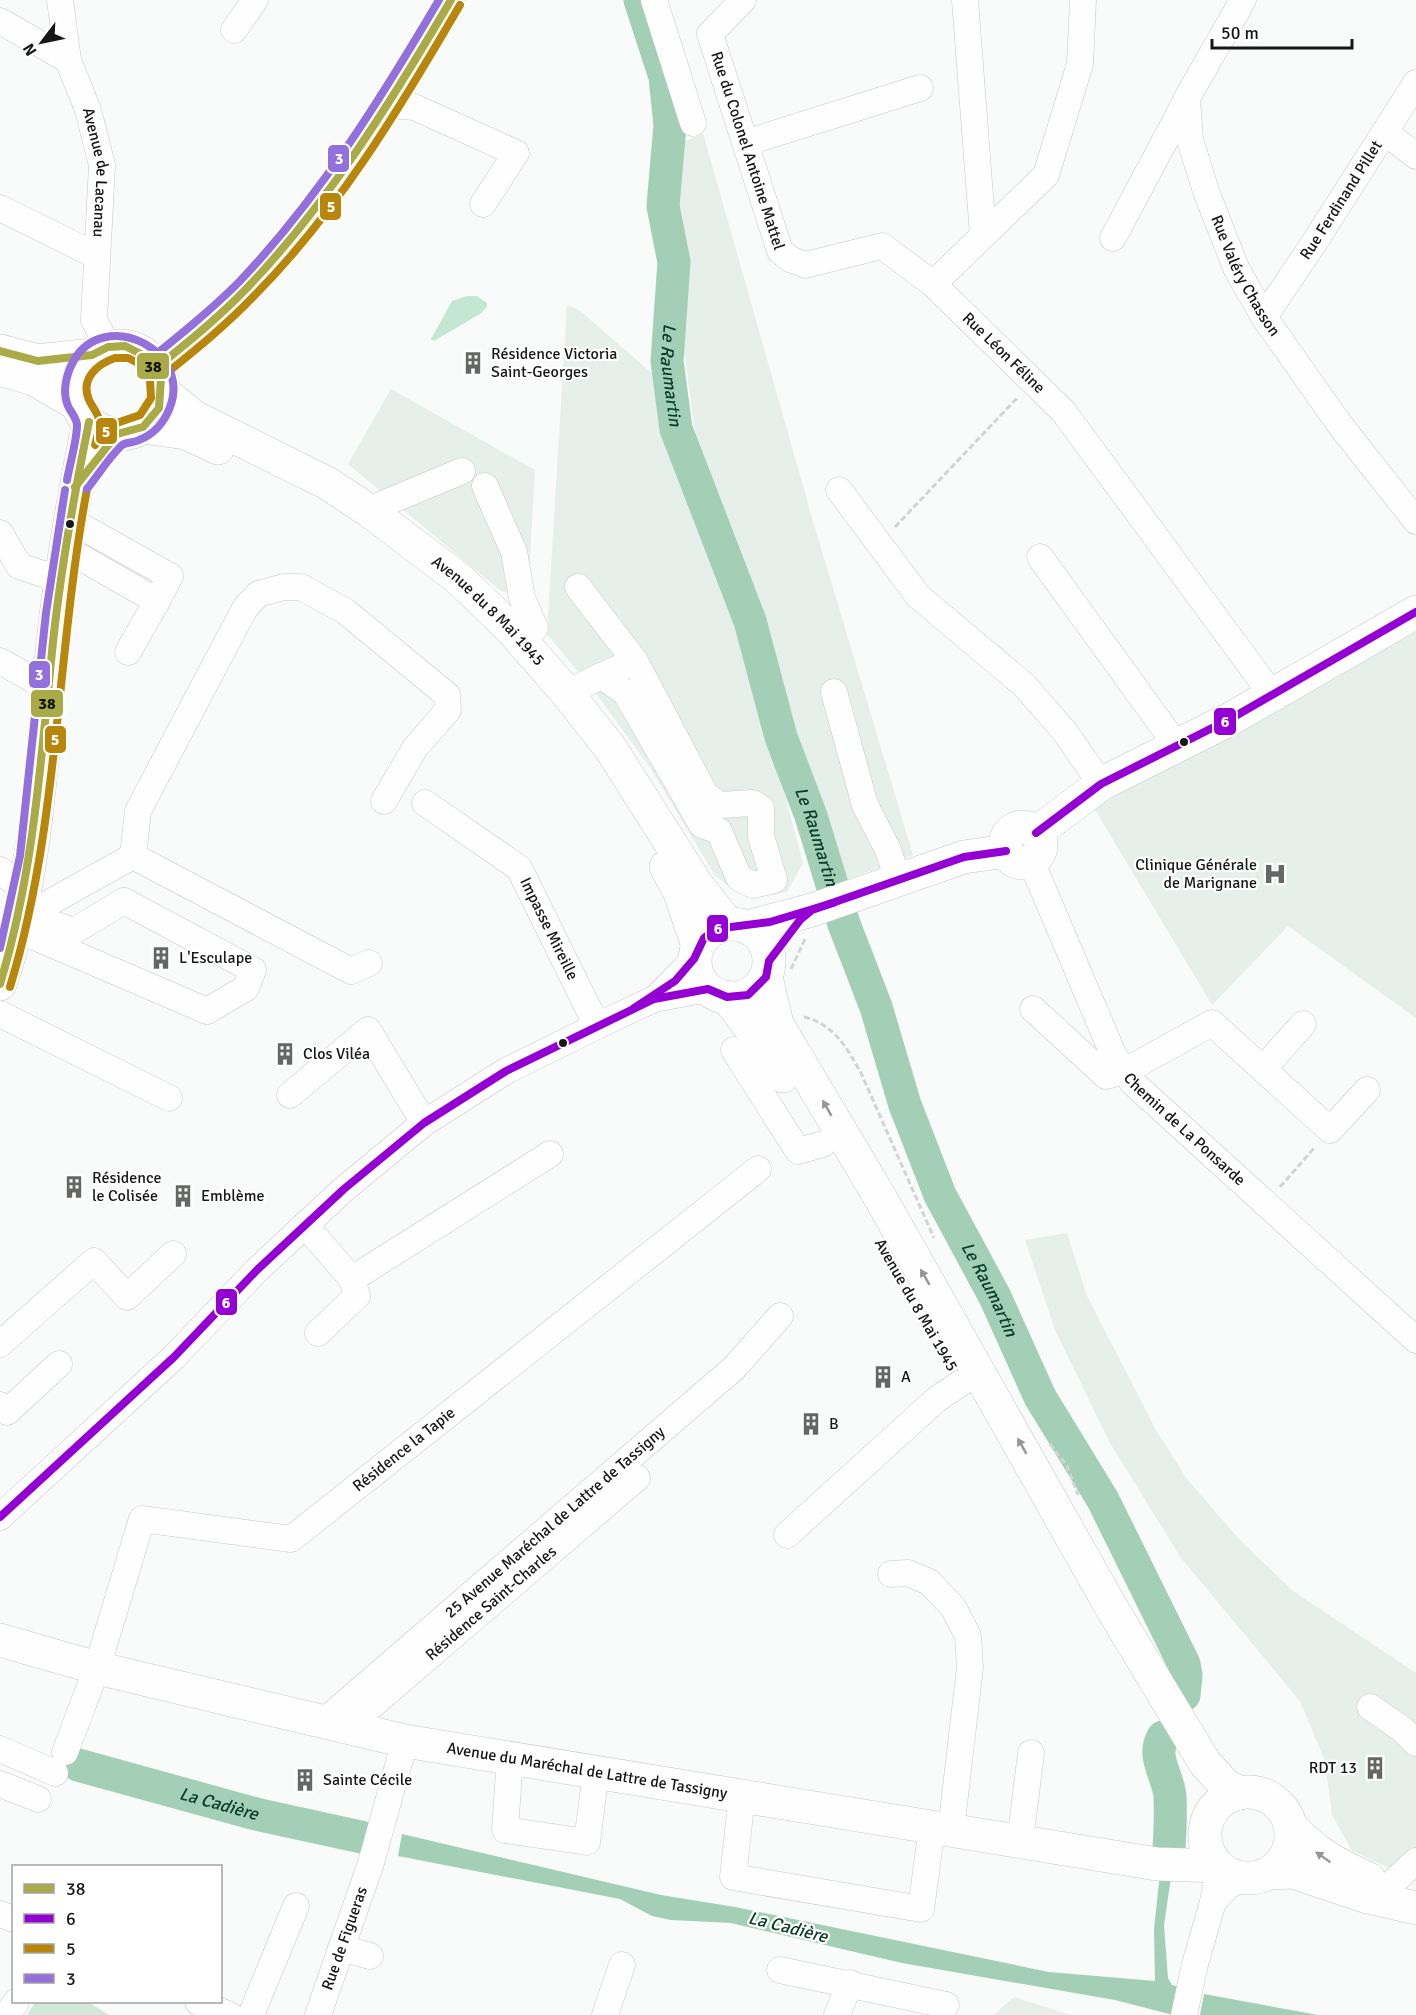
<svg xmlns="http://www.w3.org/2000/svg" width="1416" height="2015" font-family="Signika,sans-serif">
<rect width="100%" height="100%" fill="#f8fbf9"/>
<g fill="#e7efeb">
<polygon points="703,133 812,518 913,855 840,882 745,586 697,448 666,216 675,146"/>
<polygon points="567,305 579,310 661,381 659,413 743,638 803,863 787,892 755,896 729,887 714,874 649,766 594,691 547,634"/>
<polygon points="391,389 535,470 528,589 502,592 348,464"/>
<polygon points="1416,627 1416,1018 1288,926 1212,1005 1094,808"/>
<polygon points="1067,1233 1087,1296 1156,1430 1187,1479 1238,1538 1293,1591 1416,1673 1416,1862 1404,1855 1389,1868 1352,1851 1332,1815 1325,1761 1300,1701 1181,1558 1110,1443 1055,1330 1025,1240"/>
<polygon points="1014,1997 1071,2015 993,2015"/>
</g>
<polygon fill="#d2e8db" points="35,2002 88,2002 109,2015 27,2015"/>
<polygon fill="#c3e7d3" points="467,296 477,296 487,303 487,307 480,314 434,341 431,339 452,301"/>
<g fill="#a2cfb6">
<polygon points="402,1834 661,1895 735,1907 1049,1972 1155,1981 1154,1929 1160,1873 1171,1877 1164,1925 1168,1978 1172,1985 1180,1987 1173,2015 1115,2000 902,1963 731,1923 671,1920 652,1916 620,1899 398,1856"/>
<polygon points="1204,1994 1318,2015 1200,2015"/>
</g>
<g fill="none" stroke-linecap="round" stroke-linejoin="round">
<g stroke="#a2cfb6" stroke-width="33">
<path id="s1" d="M640,0l25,77 5,48 -7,81 11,56 -7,99 9,68 74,192 31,116 30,79 33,108 32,83 29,98 35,90 55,102 45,100 63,103 81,164 2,11 -2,20"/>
<path d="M1163,1737c-12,20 6,40 7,60 1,17 0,35 -1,52"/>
<path id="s2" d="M78,1765l178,49 105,23"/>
</g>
<g stroke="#c6c8c7" stroke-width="27">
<g id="minor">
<path id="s3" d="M60,0l8,60 20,50 14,55 -8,155 14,27"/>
<polyline points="654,0 693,123"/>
<path id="s4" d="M743,0l-33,34 70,217 10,8 15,6 77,-19 51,38 130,127 210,285"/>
<polyline points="965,0 983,235"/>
<path id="s5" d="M1243,0l-56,98 3,42 17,54 30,76 27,47 76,108 76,96"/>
<polyline points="0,21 68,60"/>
<polyline points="234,30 255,0"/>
<polyline points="390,105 414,107 516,153 483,204"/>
<polyline points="1385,132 1416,156"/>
<polyline points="745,143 920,88"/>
<polyline points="0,208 97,256"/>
<polyline points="1113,238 1187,99"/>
<polyline points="933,284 1046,175 1080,64 1083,0"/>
<path id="s6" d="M1264,317l48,-71 104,-163"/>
<path d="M156,368c128,-93 217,-233 295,-368"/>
<polyline points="485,486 514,552 522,598 535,628"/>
<polyline points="839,490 918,596 1024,685 1065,732 1101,784"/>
<polyline points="368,510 462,471"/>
<polyline points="70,520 170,576 157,601"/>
<polyline points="0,533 19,566 61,580"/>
<polyline points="65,554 80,557 157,601 128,652"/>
<polyline points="1040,557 1177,746"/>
<polyline points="578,587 635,661"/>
<polyline points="0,661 48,688"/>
<polyline points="834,692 865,805 888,850 898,880"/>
<polyline points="567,693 601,676 625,692 702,825 719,831 739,878 753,885 774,880 761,836 761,808 753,803 719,805 705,794 635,661 601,676"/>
<path id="s7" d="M425,803l94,65 78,158"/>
<polyline points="133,856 138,811 245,608 258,594 284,587 301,587 345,611 447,695 448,710 415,748 384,801"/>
<polyline points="133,856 351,971 369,963"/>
<path id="s8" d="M1031,861l83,195 19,27 283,257"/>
<polyline points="0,870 26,893"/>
<polyline points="38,909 133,856"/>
<polyline points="35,937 207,1011 246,988 253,970 124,901 74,931 42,920"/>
<polyline points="657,997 695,958"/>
<polyline points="1033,1009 1106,1076 1125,1071 1212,1023 1330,1130 1367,1090"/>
<polyline points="0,1014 169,1098"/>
<polyline points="734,1050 798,1151 823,1144"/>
<polyline points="1263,1069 1303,1024"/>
<polyline points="290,1095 368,1030 424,1123"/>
<polyline points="305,1225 352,1279 550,1154"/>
<polyline points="318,1333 357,1296 352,1279"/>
<polyline points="0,1344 94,1261 127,1297 173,1254"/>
<polyline points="0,1405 7,1412 59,1364"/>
<polyline points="0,1517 174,1357 257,1270 344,1189 424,1123 506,1071 597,1026 654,999 708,989"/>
<polyline points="787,1535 937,1399 961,1383"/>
<polyline points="891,1574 908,1573 929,1582 953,1607 968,1636 970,1667 951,1830"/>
<polyline points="1370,1707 1402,1729 1416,1743"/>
<path id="s9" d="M323,1722l411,-354 46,-52"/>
<path id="s10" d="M347,1727l290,-249"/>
<polyline points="0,1749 55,1773"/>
<path id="s11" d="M65,1752l32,-84 45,-149 149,20 467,-370"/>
<polyline points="510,1758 505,1830 587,1842 596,1772"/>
<polyline points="0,1784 38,1799"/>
<polyline points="742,1796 733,1877 921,1909 932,1827"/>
<polyline points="1020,1842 1031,1753"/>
<polyline points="1216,1885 1213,1902 1228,1886 1243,1878"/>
<polyline points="1389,1886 1416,1861"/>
<polyline points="0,1914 14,1919"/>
<polyline points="341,1948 370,1956"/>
<polyline points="780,1970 946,2005"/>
<polyline points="198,2002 230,2015"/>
<polyline points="7,2015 16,2002"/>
<polyline points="251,2015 296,1906"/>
<path id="s12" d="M318,2015l53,-152 34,-122"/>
<polyline points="605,2015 622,1965"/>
<polyline points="837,2015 850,1983"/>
<polyline points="1184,2015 1195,1964 1213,1902"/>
</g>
</g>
<g stroke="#c6c8c7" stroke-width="34">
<g id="major">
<circle cx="119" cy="390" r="44"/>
<polyline points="0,351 38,361 92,355"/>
<polyline points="2,370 34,379 77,404"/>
<path id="s13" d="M162,391l32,26 133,66 41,27 90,68 52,50 57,65 44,56 86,136 31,39"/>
<polyline points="143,427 186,433 218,448"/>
<circle cx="1023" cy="845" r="18"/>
<polyline points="1036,833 1101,784 1232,718 1416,612"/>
<polyline points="666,867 680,893 698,946"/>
<circle cx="732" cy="961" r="37"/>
<polyline points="747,927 812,910 964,857 1006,851"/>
<polyline points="766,977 777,1024 881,1199 1111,1607 1205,1763 1225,1785 1239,1793"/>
<path d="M0,984c38,-110 41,-227 53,-342 8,-74 21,-147 36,-220"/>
<polyline points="727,997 768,1051 783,1076"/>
<path id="s14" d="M0,1640l97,28 308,73 752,123 61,2"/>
<circle cx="1248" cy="1835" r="43"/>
<path d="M1290,1825c23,27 47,40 79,54"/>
<polyline points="1269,1873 1293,1872 1368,1897 1416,1908"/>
</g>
</g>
<g stroke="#d3d5d4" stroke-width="3" stroke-dasharray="6 3" stroke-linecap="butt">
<polyline points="127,332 153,344"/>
<polyline points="895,527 1018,397"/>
<polyline points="791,969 805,939"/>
<path d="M804,1017c30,7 43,31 57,56l73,165"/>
<polyline points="1280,1187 1315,1147"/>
<polyline points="1050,1444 1067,1466 1078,1495"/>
</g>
<use href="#minor" stroke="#fefefe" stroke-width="26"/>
<use href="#major" stroke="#fefefe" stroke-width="33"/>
<g stroke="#fff" stroke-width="12">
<g id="bus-1">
<polyline points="0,351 38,361 92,355 108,347 125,346 147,357 161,378 159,408 143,427 117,434 75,487"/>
<path d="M156,368c31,-25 62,-50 89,-78 83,-86 146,-188 206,-290"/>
<path d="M0,984c34,-112 41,-226 53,-342 8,-74 21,-147 36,-220"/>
</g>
</g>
<g stroke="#fff" stroke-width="12">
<g id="bus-2">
<polyline points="1036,833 1101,784 1232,718 1416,612"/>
<polyline points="634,1008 675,981 694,959 704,938 715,929 770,922 833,903"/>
<polyline points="0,1517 174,1357 257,1270 344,1189 424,1123 506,1071 654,999 708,989 727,997 748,995 766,977 769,961 800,920 812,910 964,857 1006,851"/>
</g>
</g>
<g stroke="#fff" stroke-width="12">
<g id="bus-3">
<path d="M115,358h13l12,6 10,16 1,18 -11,17 -29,10 -16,20c2,-7 5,-16 4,-24 0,-7 -7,-14 -10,-21 -9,-21 8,-36 26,-42z"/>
<path d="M163,376c31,-25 61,-49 89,-78 85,-85 148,-190 208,-293"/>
<path d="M10,987c49,-161 46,-332 77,-498"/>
</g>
</g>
<g stroke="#fff" stroke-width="12">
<g id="bus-4">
<path d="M149,360c31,-25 62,-50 90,-78 80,-84 141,-182 200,-282"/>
<path d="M67,480c3,-17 9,-36 10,-53 1,-8 -6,-14 -9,-21 -6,-14 -2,-31 5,-44 30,-57 126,-11 94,52 -7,14 -19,24 -34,28 -5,1 -9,1 -12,4 -13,13 -23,29 -34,43"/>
<polyline points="0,948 20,856 46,613 65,490"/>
</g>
</g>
<use href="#bus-1" stroke="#aaaa47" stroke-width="8"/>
<use href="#bus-2" stroke="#9400d3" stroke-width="8"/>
<use href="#bus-3" stroke="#b8860b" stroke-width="8"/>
<use href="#bus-4" stroke="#9370db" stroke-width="8"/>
</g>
<defs><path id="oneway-solid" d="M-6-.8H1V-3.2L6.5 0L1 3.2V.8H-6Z" transform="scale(1.5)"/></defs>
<g fill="#969696">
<use href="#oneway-solid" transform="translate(827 1108) rotate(-120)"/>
<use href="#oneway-solid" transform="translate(925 1277) rotate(-120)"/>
<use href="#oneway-solid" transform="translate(1022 1446) rotate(-119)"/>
<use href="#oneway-solid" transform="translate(1323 1857) rotate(-145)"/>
</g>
<defs>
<g id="building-bare" transform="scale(1.8)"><path d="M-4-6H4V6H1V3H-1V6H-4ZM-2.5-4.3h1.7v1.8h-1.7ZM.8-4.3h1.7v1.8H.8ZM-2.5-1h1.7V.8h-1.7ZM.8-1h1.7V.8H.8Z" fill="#656765" stroke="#fff" stroke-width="2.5" paint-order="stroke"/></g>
<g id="hospital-bare" transform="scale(1.8)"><path d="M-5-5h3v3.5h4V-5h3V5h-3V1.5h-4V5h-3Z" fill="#656765" stroke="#fff" stroke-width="2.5" paint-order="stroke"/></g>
</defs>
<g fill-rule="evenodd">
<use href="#building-bare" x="473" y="363"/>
<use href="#hospital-bare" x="1275" y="874"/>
<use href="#building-bare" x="161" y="958"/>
<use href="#building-bare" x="285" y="1054"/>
<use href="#building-bare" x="74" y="1187"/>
<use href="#building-bare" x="183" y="1196"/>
<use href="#building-bare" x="883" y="1377"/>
<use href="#building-bare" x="811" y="1424"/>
<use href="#building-bare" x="1375" y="1768"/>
<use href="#building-bare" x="305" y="1780"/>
</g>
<g fill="#161716" stroke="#fff" stroke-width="2">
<circle cx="70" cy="524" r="5"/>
<circle cx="1184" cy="742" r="5"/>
<circle cx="563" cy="1043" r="5"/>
</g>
<g text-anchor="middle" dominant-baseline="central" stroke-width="4.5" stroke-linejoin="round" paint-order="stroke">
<g font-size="16" fill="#161716" stroke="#fff">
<text stroke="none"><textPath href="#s4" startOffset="170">Rue du Colonel Antoine Mattel</textPath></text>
<text stroke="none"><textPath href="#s3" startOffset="178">Avenue de Lacanau</textPath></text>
<text stroke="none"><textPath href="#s6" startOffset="140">Rue Ferdinand Pillet</textPath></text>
<text stroke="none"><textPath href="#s5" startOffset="302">Rue Valéry Chasson</textPath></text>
<text stroke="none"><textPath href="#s4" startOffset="546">Rue Léon Féline</textPath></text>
<text stroke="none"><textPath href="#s13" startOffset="396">Avenue du 8 Mai 1945</textPath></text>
<text stroke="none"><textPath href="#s7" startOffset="182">Impasse Mireille</textPath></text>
<text stroke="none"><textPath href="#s8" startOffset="314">Chemin de La Ponsarde</textPath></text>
<text transform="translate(916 1305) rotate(60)">Avenue du 8 Mai 1945</text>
<text stroke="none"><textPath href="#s11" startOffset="540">Résidence la Tapie</textPath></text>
<text stroke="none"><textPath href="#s9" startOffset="306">25 Avenue Maréchal de Lattre de Tassigny</textPath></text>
<text stroke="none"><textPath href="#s10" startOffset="190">Résidence Saint-Charles</textPath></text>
<text stroke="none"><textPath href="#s14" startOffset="602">Avenue du Maréchal de Lattre de Tassigny</textPath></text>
<text stroke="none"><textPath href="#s12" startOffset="81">Rue de Figueras</textPath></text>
</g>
<g font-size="16" fill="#161716" stroke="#fff" text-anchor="start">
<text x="491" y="354">Résidence Victoria<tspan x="491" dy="18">Saint-Georges</tspan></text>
<text x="1257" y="865" text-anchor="end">Clinique Générale<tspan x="1257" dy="18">de Marignane</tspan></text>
<text x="179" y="958">L'Esculape</text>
<text x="303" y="1054">Clos Viléa</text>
<text x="92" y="1178">Résidence<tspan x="92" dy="18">le Colisée</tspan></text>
<text x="201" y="1196">Emblème</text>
<text x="901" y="1377">A</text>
<text x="829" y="1424">B</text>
<text x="1357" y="1768" text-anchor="end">RDT 13</text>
<text x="323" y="1780">Sainte Cécile</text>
</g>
<g font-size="18" font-style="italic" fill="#083d26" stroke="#fff">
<text stroke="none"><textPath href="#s1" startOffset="381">Le Raumartin</textPath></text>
<text stroke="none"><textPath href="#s1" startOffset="867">Le Raumartin</textPath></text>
<text stroke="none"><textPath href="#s1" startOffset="1353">Le Raumartin</textPath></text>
<text stroke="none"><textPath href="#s2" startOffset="146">La Cadière</textPath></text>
<text transform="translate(788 1927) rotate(14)">La Cadière</text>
</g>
</g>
<g stroke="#fff" stroke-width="2">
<rect x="327" y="144" width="23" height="29" rx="6" fill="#9370db"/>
<rect x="319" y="192" width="23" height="29" rx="6" fill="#b8860b"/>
<rect x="136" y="352" width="34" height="28" rx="6" fill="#aaaa47"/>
<rect x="95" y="417" width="23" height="28" rx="6" fill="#b8860b"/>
<rect x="28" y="660" width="23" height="29" rx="6" fill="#9370db"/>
<rect x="30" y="689" width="34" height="29" rx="6" fill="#aaaa47"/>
<rect x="1213" y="707" width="24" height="29" rx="6" fill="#9400d3"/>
<rect x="44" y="725" width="23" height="29" rx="6" fill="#b8860b"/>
<rect x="706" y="914" width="23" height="29" rx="6" fill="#9400d3"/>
<rect x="215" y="1288" width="23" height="28" rx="6" fill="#9400d3"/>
</g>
<g font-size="16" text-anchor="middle" font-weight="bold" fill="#fff">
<text x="339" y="164">3</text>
<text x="331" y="212">5</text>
<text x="106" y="437">5</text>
<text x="39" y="680">3</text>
<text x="1225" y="727">6</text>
<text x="55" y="745">5</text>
<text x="718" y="934">6</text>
<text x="226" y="1308">6</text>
</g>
<g font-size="16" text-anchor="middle" font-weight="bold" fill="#111">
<text x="153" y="372">38</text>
<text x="47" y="709">38</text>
</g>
<rect x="12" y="1865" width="210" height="138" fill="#ffffff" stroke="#a2a2a2" stroke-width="1.5"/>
<rect x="24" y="1884" width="30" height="9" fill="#aaaa47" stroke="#a2a2a2" stroke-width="1.5"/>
<text x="66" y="1895" font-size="18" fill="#161716">38</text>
<rect x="24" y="1914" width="30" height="9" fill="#9400d3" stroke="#a2a2a2" stroke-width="1.5"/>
<text x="66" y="1925" font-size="18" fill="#161716">6</text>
<rect x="24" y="1944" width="30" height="9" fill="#b8860b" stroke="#a2a2a2" stroke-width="1.5"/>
<text x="66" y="1955" font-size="18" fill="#161716">5</text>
<rect x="24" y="1974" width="30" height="9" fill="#9370db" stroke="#a2a2a2" stroke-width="1.5"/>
<text x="66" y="1985" font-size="18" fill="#161716">3</text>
<g transform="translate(42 42) rotate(238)" stroke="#ffffff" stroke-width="4.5" paint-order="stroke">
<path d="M0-4.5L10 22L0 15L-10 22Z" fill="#161716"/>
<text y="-9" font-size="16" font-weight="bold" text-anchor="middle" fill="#161716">N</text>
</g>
<path d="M1212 39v9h140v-9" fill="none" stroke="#161716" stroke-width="3"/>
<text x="1221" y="39" font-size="18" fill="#161716" stroke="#ffffff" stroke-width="4.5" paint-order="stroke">50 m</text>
</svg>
